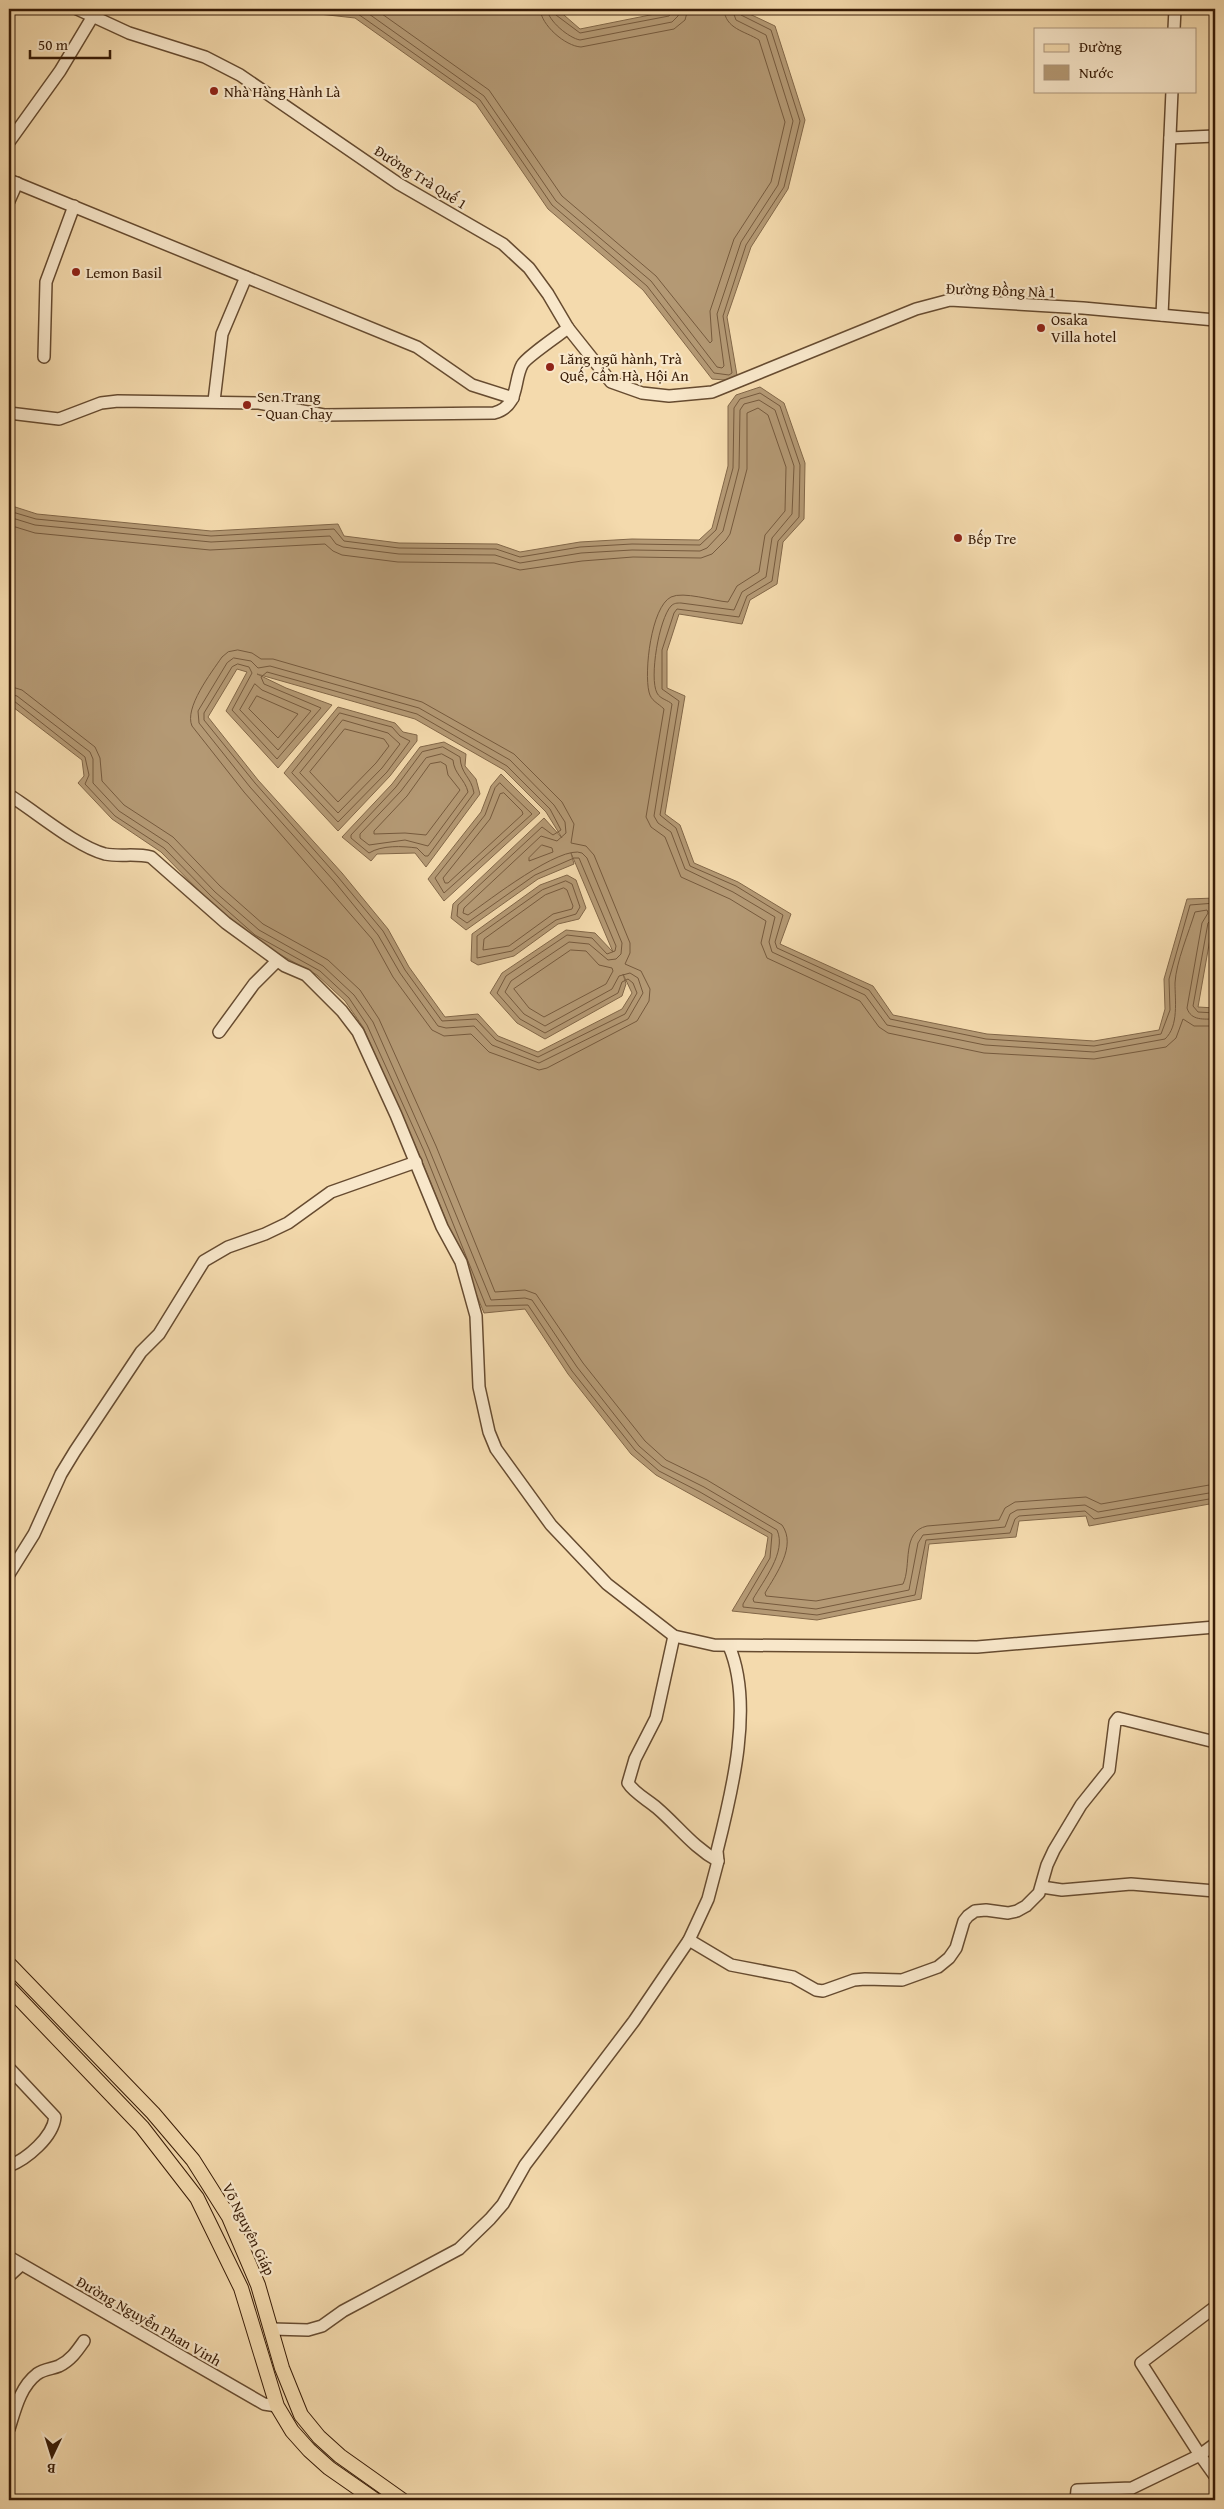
<svg xmlns="http://www.w3.org/2000/svg" width="1224" height="2509" font-family="'Gentium Book Plus',serif">
<rect width="100%" height="100%" fill="#f4daad"/>
<filter id="stains"><feTurbulence type="fractalNoise" baseFrequency=".004" numOctaves="4"/><feColorMatrix values="0 0 0 0 .2 0 0 0 0 .09 0 0 0 0 .02 0 0 0 .5 -.17"/></filter>
<radialGradient id="worn" r=".72"><stop offset=".6" stop-color="#630" stop-opacity="0"/><stop offset="1" stop-color="#630" stop-opacity=".3"/></radialGradient>
<g fill="#b49974" stroke="#826748" fill-rule="evenodd">
<polygon points="307,9 557,9 580,29 680,9 739,9 775,26 805,120 788,189 751,247 727,317 738,381 712,379 643,290 548,209 476,104 355,18 319,14"/>
<path d="M760,387l24,16 21,60 -1,56 -21,23 -6,42 -27,16 -8,24 -63,-10 -12,37v37l18,8 -20,118 15,11 14,38 44,19 53,32 -11,30 93,42 20,29 94,19 107,7 65,-11 6,-21 -1,-30 23,-80 28,-1 -2,24 -15,85 17,1v495l-126,23 -3,-10 -67,5 -3,16 -87,7 -8,55 -104,21 -85,-9 33,-55 3,-19 -112,-62 -25,-21 -63,-80 -43,-65 -41,4 -65,-159 -56,-127 -18,-26 -28,-26 -65,-36 -44,-39 -47,-48 -49,-33 -34,-36 6,-7 -2,-16 -73,-56v-199l28,9 174,17 127,-7 6,12 55,7 98,1 23,8 60,-10 52,-3 67,1 13,-12 16,-62v-60l8,-11zM237,669l10,3 -21,39 52,57 54,-63 -46,-17 -29,-14 158,45 89,51 42,42 16,26 -18,-20 -91,86 -2,14 15,12 72,-51 36,-15 -3,-11 42,99 -18,-19 -29,-3 -64,43 -12,20 27,30 28,16 77,-43 4,-12 -3,-10 9,19 -10,16 -84,43 -40,-16 -20,-22 -33,3 -36,-50 -21,-38 -46,-56 -84,-93 -50,-63z"/>
<polygon points="338,707 395,723 403,732 417,735 417,741 390,776 338,831 284,773"/>
<polygon points="444,742 466,754 465,766 476,779 480,794 426,867 415,853 377,854 371,861 342,837 392,784 420,747"/>
<polygon points="501,774 540,813 444,901 428,879 481,812 491,786"/>
<polygon points="567,875 576,880 586,908 579,919 558,924 514,956 478,965 471,961 472,934 540,885"/>
</g>
<g fill="none" stroke-linecap="round" stroke-linejoin="round">
<g stroke="#765a3d" stroke-width="1">
<polyline points="319,9 358,14 480,100 552,205 647,286 714,373 729,375 732,373 723,316 746,245 784,187 800,121 771,30 741,15 738,9"/>
<polyline points="362,9 484,96 556,201 651,281 717,367 722,368 724,366 717,314 741,242 778,185 793,121 766,35 736,20 732,9"/>
<path d="M375,9l114,81 73,106 94,80 54,67 2,-2 -2,-30 24,-72 37,-57 14,-60 -26,-82c-14,-9 -34,-11 -35,-31"/>
<path d="M540,9c1,16 25,37 41,38l93,-18 11,-9 3,-11"/>
<path d="M547,9c1,12 22,29 33,31l92,-18 6,-6 2,-7"/>
<polyline points="554,9 556,15 580,33 669,16 674,9"/>
<polyline points="9,511 36,519 211,536 334,529 344,541 399,548 496,549 520,557 580,547 632,544 700,545 716,530 733,468 734,408 740,399 760,393 780,406 800,465 799,517 778,541 772,581 747,596 739,617 677,609 674,613 662,650 662,689 679,701 660,815 676,828 690,866 736,886 783,915 775,942 777,948 869,990 890,1019 986,1039 1094,1046 1161,1034 1170,1010 1169,979 1190,905 1215,903"/>
<path d="M9,517l26,8 176,17 119,-6 6,8 7,3 56,7 96,1 25,8 61,-10 51,-3 68,1 7,-3 16,-17 16,-63 1,-58 4,-6 15,-4 16,10 19,56 -2,48 -20,24 -6,39 -24,15 -8,18 -53,-7c-4,0 -7,0 -10,3 -12,13 -22,72 -14,87 3,6 11,7 15,11l-18,112 4,7 13,9 14,37 48,23 42,25 -6,25 3,10 93,43 22,30 98,20 109,7 71,-13c14,-13 10,-39 10,-56 1,-21 14,-51 20,-71l12,-2 1,3 -6,10 -15,85c4,13 17,11 28,11"/>
<path d="M9,525l26,8 175,17 115,-6 8,7 9,4 56,7 96,1 26,7 62,-9 51,-4 68,1 11,-4 14,-14 4,-6 17,-65v-56l11,-5 10,7 18,52 -1,44 -20,24 -6,37 -22,14 -9,16c-14,-1 -45,-11 -57,-5 -20,10 -27,75 -22,95 2,9 9,11 15,17l-18,108 5,10 14,10 16,40 49,22 36,22 -5,22 6,15 93,43 19,26 9,6 96,20 110,6 72,-12 10,-9 7,-19 11,7h21"/>
<path d="M238,650l14,3 9,6h12l149,43 92,52 48,48 12,22 -3,19 15,3 8,9 36,88v10l-5,11 16,7 9,18 -1,12 -12,20 -90,47 -8,2 -50,-18 -18,-18 -27,2 -12,-6 -39,-53 -21,-38 -128,-147 -52,-66c-8,-18 19,-53 30,-69l6,-5z"/>
<path d="M234,658l17,3 7,7 12,-2 149,42 91,52 44,45 11,17 1,11 -9,8 -16,-5 -77,72 -1,5 5,2c20,-14 93,-71 114,-62l5,5 35,85 -1,11 -5,5 -8,1 -19,-16 -20,-2 -58,39 -6,11 19,22 21,12 67,-37 7,-13 11,-3 8,5 5,15 -15,26 -89,44 -47,-18 -18,-19 -28,2 -8,-2 -38,-53 -22,-38 -44,-54 -84,-94 -51,-64 -1,-12 29,-48z"/>
<polygon points="238,664 249,667 252,673 232,710 277,759 321,708 264,684 261,677 267,672 417,714 507,766 550,809 561,830 553,835 542,827 458,905 457,916 467,923 535,875 574,858 579,858 616,946 615,951 607,954 592,938 567,935 506,976 497,993 520,1019 545,1033 618,993 622,982 628,979 633,983 637,993 625,1014 538,1057 496,1040 476,1019 442,1021 405,970 383,931 338,877 255,783 204,720 204,713 232,667"/>
<polygon points="255,684 262,690 311,711 278,750 240,710"/>
<path d="M9,686l13,4 73,57 5,11 2,23 22,24 49,32 47,49 43,38 65,36 32,30 19,29 57,127 59,146 30,-2 11,4 47,69 62,78 21,19 41,20 75,45c15,21 -6,49 -17,68l1,3 50,5 87,-17c9,-19 -2,-52 24,-58l72,-6 6,-12 10,-6 71,-5 15,7 114,-20"/>
<path d="M9,694l8,2 73,56 3,7v24l26,28 49,32 47,49 44,38 64,36 31,29 19,27 56,127 62,151 34,-2 7,2 45,67 62,79 23,20 42,21 73,43c10,22 -14,51 -24,69l1,3 62,7 93,-19 9,-47 5,-8 82,-8 5,-13 7,-4 68,-5 13,7 117,-20"/>
<polygon points="257,696 298,714 278,738 249,709"/>
<polyline points="9,700 14,701 85,757 89,775 85,784 115,816 164,848 211,896 255,935 320,971 349,998 367,1025 424,1151 486,1306 528,1305 572,1371 635,1450 659,1471 700,1492 772,1534 770,1558 743,1604 743,1607 817,1615 915,1595 926,1540 1010,1533 1015,1519 1019,1516 1085,1511 1094,1519 1215,1498"/>
<polygon points="340,713 392,727 400,736 410,741 387,772 338,822 292,773"/>
<polygon points="343,720 388,733 400,744 382,768 338,813 300,773"/>
<polygon points="345,729 384,739 389,746 376,763 338,802 310,772"/>
<path d="M443,747l17,10c1,18 11,19 14,36l-46,63h-3l-8,-8c-15,-2 -35,-3 -48,5l-18,-15v-3l45,-48 26,-35z"/>
<path d="M442,754l11,6c1,14 12,19 15,32l-40,54 -23,-6 -36,5 -9,-7v-4l41,-43 25,-33z"/>
<polygon points="441,762 446,765 448,775 460,790 426,835 405,833 374,834 374,831 407,796 430,764"/>
<polygon points="500,783 532,814 444,893 435,878 485,815 495,788"/>
<polygon points="504,793 522,811 523,814 448,883 445,883 443,878 490,819 500,794"/>
<polygon points="542,845 552,848 553,852 529,861 529,858"/>
<polygon points="566,881 572,884 580,907 576,914 556,920 512,951 477,958 477,936 542,890"/>
<polygon points="564,888 567,890 573,906 572,909 553,914 509,946 483,950 484,939 545,895"/>
<polyline points="1215,919 1211,920 1208,923 1193,1006 1198,1012 1215,1013"/>
<polygon points="571,950 586,951 599,965 612,968 613,971 606,984 544,1017 529,1008 514,989"/>
</g>
<g stroke="#664b30" stroke-width="14">
<g id="minor">
<polyline points="77,9 129,33 205,57 240,75 399,184 503,244 529,268 548,294 568,328 611,382 642,393 669,396 712,392 916,309 950,300 1083,308 1215,320"/>
<polyline points="1174,29 1175,9"/>
<polyline points="1170,138 1215,136"/>
<polyline points="9,142 60,71 93,16"/>
<polyline points="9,180 417,347 472,385 513,398"/>
<polyline points="9,201 17,183"/>
<polyline points="1162,315 1172,91"/>
<polyline points="44,357 46,282 74,206"/>
<polyline points="214,401 222,334 246,277"/>
<path d="M9,413l50,6 42,-16 17,-2 141,2 65,12 170,-2c26,-7 19,-31 28,-48 3,-7 37,-30 46,-37"/>
<path d="M9,795c26,16 68,52 96,59 15,3 31,-1 46,3l75,66 59,43 21,9 36,36 16,21 38,83 46,112 19,35 15,54 3,71 10,45 7,17 55,76 56,59 67,52 40,9 263,2 238,-20"/>
<polyline points="219,1032 254,984 277,961"/>
<polyline points="9,1574 34,1534 61,1474 75,1451 141,1352 159,1334 204,1261 228,1247 265,1234 288,1223 331,1192 416,1162"/>
<path d="M674,1636l-18,82 -21,41 -7,24c6,10 20,17 29,25 21,18 36,39 61,53"/>
<polyline points="1042,1887 1062,1890 1131,1884 1215,1891"/>
<polyline points="689,1940 731,1965 793,1977 816,1990 823,1991 854,1980 865,1979 902,1980 938,1967 949,1958 956,1948 964,1921 968,1916 975,1911 986,1910 1008,1913 1017,1911 1026,1906 1039,1893 1047,1865 1054,1850 1081,1805 1109,1770 1115,1722 1118,1718 1215,1742"/>
<path d="M9,2068l46,49c-2,20 -28,42 -46,49"/>
<polyline points="9,2257 264,2404 277,2406"/>
<polyline points="9,2276 21,2265"/>
<polyline points="1215,2307 1141,2363 1200,2455 1215,2444"/>
<path d="M272,2329l36,1 14,-4 21,-15 116,-62 31,-30 13,-15 22,-39 109,-144 55,-81 19,-41 10,-38 -1,-10c15,-59 37,-147 12,-205"/>
<path d="M9,2429c6,-19 11,-42 28,-55 7,-5 15,-5 22,-8 12,-6 18,-15 25,-25"/>
<polyline points="1076,2500 1077,2490 1132,2488 1200,2455 1215,2476"/>
</g>
</g>
<g stroke="#371b06" stroke-width="16">
<g id="major">
<polyline points="9,1964 153,2113 193,2160 229,2217 258,2285 282,2368 301,2415 319,2437 340,2456 402,2500"/>
<polyline points="9,1988 142,2127 197,2198 241,2288 277,2406 292,2431 309,2450 329,2468 375,2500"/>
</g>
</g>
<use href="#minor" stroke="#f8e7ca" stroke-width="11"/>
<use href="#major" stroke="#f4daad" stroke-width="14"/>
</g>
<g fill="#8f2418" stroke="#f8e7ca" stroke-width="2">
<circle cx="214" cy="91" r="5"/>
<circle cx="76" cy="272" r="5"/>
<circle cx="1041" cy="328" r="5"/>
<circle cx="550" cy="367" r="5"/>
<circle cx="247" cy="405" r="5"/>
<circle cx="958" cy="538" r="5"/>
</g>
<g text-anchor="middle" dominant-baseline="central" stroke-width="4.5" stroke-linejoin="round" paint-order="stroke">
<g font-size="15" fill="#371b06" stroke="#f8e7ca" text-anchor="start">
<text x="224" y="91">Nhà Hàng Hành Là</text>
<text x="86" y="272">Lemon Basil</text>
<text x="1051" y="319">Osaka<tspan x="1051" dy="17">Villa hotel</tspan></text>
<text x="560" y="358">Lăng ngũ hành, Trà<tspan x="560" dy="17">Quế, Cẩm Hà, Hội An</tspan></text>
<text x="257" y="396">Sen Trang<tspan x="257" dy="17">- Quan Chay</tspan></text>
<text x="968" y="538">Bếp Tre</text>
</g>
<g font-size="15" fill="#371b06" stroke="#f8e7ca">
<text transform="translate(421 177) rotate(32)">Đường Trà Quế 1</text>
<text transform="translate(1001 290) rotate(2)">Đường Đồng Nà 1</text>
<text transform="translate(249 2229) rotate(64)">Võ Nguyên Giáp</text>
<text transform="translate(149 2321) rotate(30)">Đường Nguyễn Phan Vinh</text>
</g>
</g>
<rect width="1224" height="2509" fill="none" stroke="#f4daad" stroke-width="30"/>
<rect x="10" y="10" width="1204" height="2489" fill="none" stroke="#371b06" stroke-width="2.5"/>
<rect x="15" y="15" width="1194" height="2479" fill="none" stroke="#371b06"/>
<rect x="1034" y="28" width="162" height="65" fill="#f8e7ca" stroke="#ab957c"/>
<rect x="1044" y="44" width="25" height="8" fill="#f4daad" stroke="#ab957c"/>
<text x="1079" y="52" font-size="15" fill="#371b06">Đường</text>
<rect x="1044" y="65" width="25" height="15" fill="#b49974" stroke="#ab957c"/>
<text x="1079" y="78" font-size="15" fill="#371b06">Nước</text>
<g transform="translate(52 2456) rotate(184)" stroke="#f8e7ca" stroke-width="4" paint-order="stroke">
<path d="M0-4L9 19L0 12L-9 19Z" fill="#371b06"/>
<text y="-8" font-size="14" font-weight="bold" text-anchor="middle" fill="#371b06">B</text>
</g>
<path d="M30 50v8h80v-8" fill="none" stroke="#371b06" stroke-width="2.5"/>
<text x="38" y="50" font-size="15" fill="#371b06" stroke="#f8e7ca" stroke-width="4" paint-order="stroke">50 m</text>
<rect width="100%" height="100%" filter="url(#stains)"/>
<rect width="100%" height="100%" fill="url(#worn)"/>
</svg>
